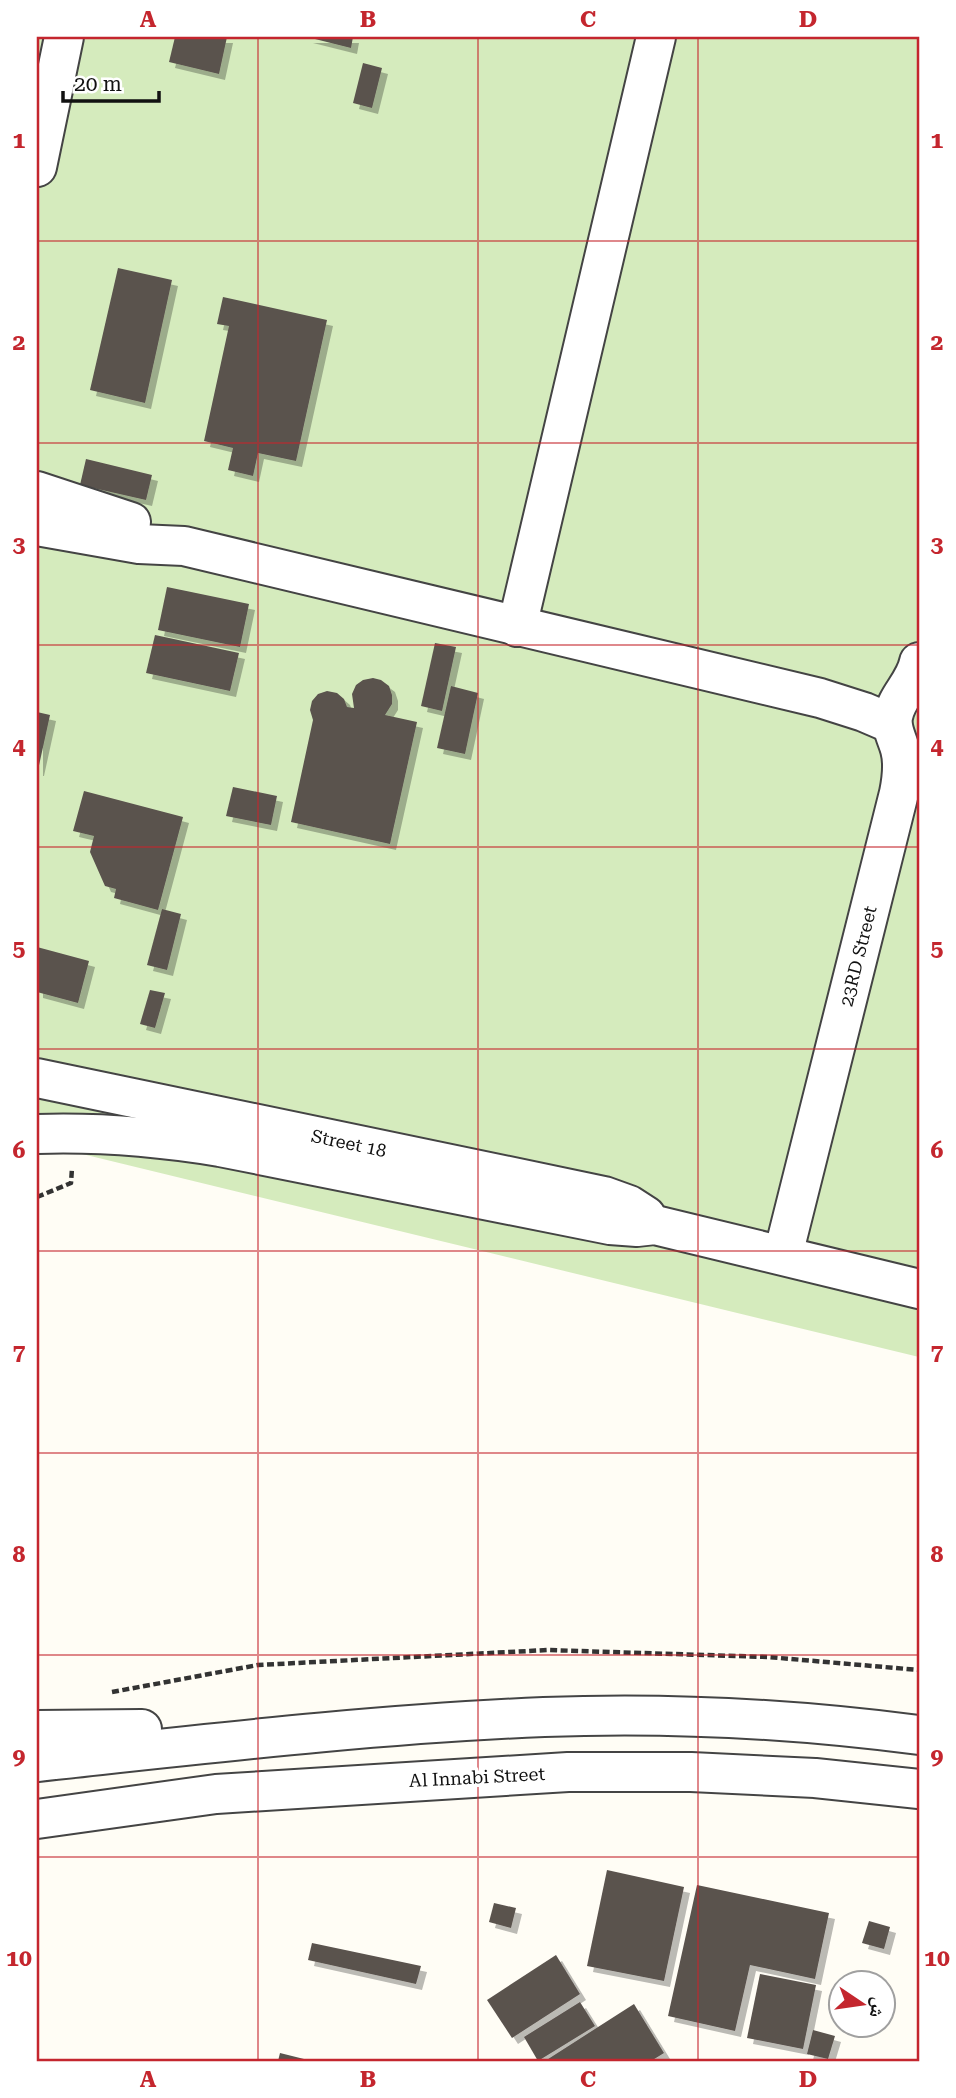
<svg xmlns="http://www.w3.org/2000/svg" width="956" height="2098" font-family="'Roboto Serif','Noto Naskh Arabic',serif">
<defs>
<filter id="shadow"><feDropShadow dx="6" dy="6" stdDeviation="0" flood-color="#0004"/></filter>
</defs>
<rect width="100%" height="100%" fill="#fffdf5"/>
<polygon fill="#d5ebbd" points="37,37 919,37 919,1357 37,1143"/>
<g fill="#5a524d" filter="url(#shadow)">
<polygon points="175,37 227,37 219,74 169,62"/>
<polygon points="307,37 353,37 351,48"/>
<polygon points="363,63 382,68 372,108 353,103"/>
<polygon points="118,268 172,280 145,403 90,390"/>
<polygon points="223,297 327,320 296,461 258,453 253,476 228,470 233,448 204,441 229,326 217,324"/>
<polygon points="86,459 152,475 146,500 80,485"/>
<polygon points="167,587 249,604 240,647 158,630"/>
<polygon points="155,635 239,653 230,691 146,673"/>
<polygon points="435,643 456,647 442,711 421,706"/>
<polygon points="373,678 381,680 389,686 392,695 392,704 385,715 417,722 390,844 291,822 313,720 310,710 312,701 318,694 327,691 337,693 344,699 347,707 354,708 352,694 356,685 363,680"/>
<polygon points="451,686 478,693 465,754 437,748"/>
<polygon points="37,712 50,715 38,770 37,770"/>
<polygon points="233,787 277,796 271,825 226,816"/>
<polygon points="84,791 183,817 158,910 114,898 116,889 105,886 90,852 94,836 73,831"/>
<polygon points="162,909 181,914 167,970 147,965"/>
<polygon points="37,947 89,961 78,1003 37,992"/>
<polygon points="150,990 165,993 155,1028 140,1024"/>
<polygon points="607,1870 684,1887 664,1981 587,1966"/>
<polygon points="697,1885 829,1913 815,1979 750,1965 735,2031 668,2016"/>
<polygon points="494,1903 516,1908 511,1928 489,1922"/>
<polygon points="869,1921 890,1927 884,1949 862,1943"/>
<polygon points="312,1943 421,1966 416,1984 308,1960"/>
<polygon points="556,1955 580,1994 512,2038 487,2000"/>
<polygon points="760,1974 816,1985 803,2049 747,2038"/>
<polygon points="580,2002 595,2026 538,2061 524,2037"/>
<polygon points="634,2004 664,2053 651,2061 545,2061"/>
<polygon points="813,2030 835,2036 828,2059 807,2054"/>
<polygon points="280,2053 308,2060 308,2061 278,2061"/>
</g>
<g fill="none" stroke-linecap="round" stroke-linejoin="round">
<g stroke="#444" stroke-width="42">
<g id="minor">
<polyline points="37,167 64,37"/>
<polyline points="37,491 131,522"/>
<polyline points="37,526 139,544 184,546 820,698 864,712 892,724"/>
<polyline points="517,627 656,37"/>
<polyline points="37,1078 604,1196 629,1205 646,1216"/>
<path d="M37,1134c62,-2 122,3 183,13l390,78 27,2 18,-2 264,64"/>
<path d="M783,1255l116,-462c3,-15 5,-29 1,-44 -3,-11 -9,-20 -7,-32 3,-20 22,-34 26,-55"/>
<polyline points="37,1730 142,1729"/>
<path d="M37,1762c168,-18 337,-38 507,-45 125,-5 251,2 375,18"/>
<polyline points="37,1819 216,1794 568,1772 691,1772 815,1778 919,1789"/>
</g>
</g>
<g stroke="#333" stroke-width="4.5" stroke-dasharray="7 3.5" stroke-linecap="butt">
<polyline points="37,1197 71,1183 72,1168"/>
<polyline points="112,1692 258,1665 548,1650 768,1657 919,1670"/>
</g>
<use href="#minor" stroke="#fff" stroke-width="38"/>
</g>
<path fill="none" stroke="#c4262e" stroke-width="2" stroke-opacity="0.55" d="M258,37v2024M478,37v2024M698,37v2024M37,241h882M37,443h882M37,645h882M37,847h882M37,1049h882M37,1251h882M37,1453h882M37,1655h882M37,1857h882"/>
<g text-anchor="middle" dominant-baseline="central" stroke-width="7" stroke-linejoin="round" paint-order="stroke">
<g font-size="18" fill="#111" stroke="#fff">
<text transform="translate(858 956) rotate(-76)">23RD Street</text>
<text transform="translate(349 1143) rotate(12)">Street 18</text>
<text transform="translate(477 1777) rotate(-3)">Al Innabi Street</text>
</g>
</g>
<rect width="956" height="2098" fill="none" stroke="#ffffff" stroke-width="77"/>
<g transform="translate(862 2004) rotate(103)"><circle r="33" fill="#ffffff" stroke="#a0a0a0" stroke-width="2"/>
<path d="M0-5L12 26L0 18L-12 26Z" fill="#c4262e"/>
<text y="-10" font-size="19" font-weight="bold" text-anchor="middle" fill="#111111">ش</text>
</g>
<path d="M63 91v10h96v-10" fill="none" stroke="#111111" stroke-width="3.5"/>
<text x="74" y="91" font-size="21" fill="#111111" stroke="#ffffff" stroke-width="5" paint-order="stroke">20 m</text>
<rect x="38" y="38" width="880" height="2022" fill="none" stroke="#c4262e" stroke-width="2.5"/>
<g font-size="23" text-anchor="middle" font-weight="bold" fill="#c4262e">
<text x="148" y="27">A</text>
<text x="368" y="27">B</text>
<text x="588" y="27">C</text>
<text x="808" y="27">D</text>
<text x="19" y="148">1</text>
<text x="937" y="148">1</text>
<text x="19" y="350">2</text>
<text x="937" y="350">2</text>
<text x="19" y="552">3</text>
<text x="937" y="552">3</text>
<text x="19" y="754">4</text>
<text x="937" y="754">4</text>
<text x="19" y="956">5</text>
<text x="937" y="956">5</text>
<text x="19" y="1158">6</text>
<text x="937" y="1158">6</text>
<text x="19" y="1360">7</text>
<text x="937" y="1360">7</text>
<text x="19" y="1562">8</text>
<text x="937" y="1562">8</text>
<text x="19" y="1764">9</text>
<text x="937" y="1764">9</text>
<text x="19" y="1966">10</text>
<text x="937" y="1966">10</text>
<text x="148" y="2087">A</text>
<text x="368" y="2087">B</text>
<text x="588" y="2087">C</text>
<text x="808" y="2087">D</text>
</g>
</svg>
